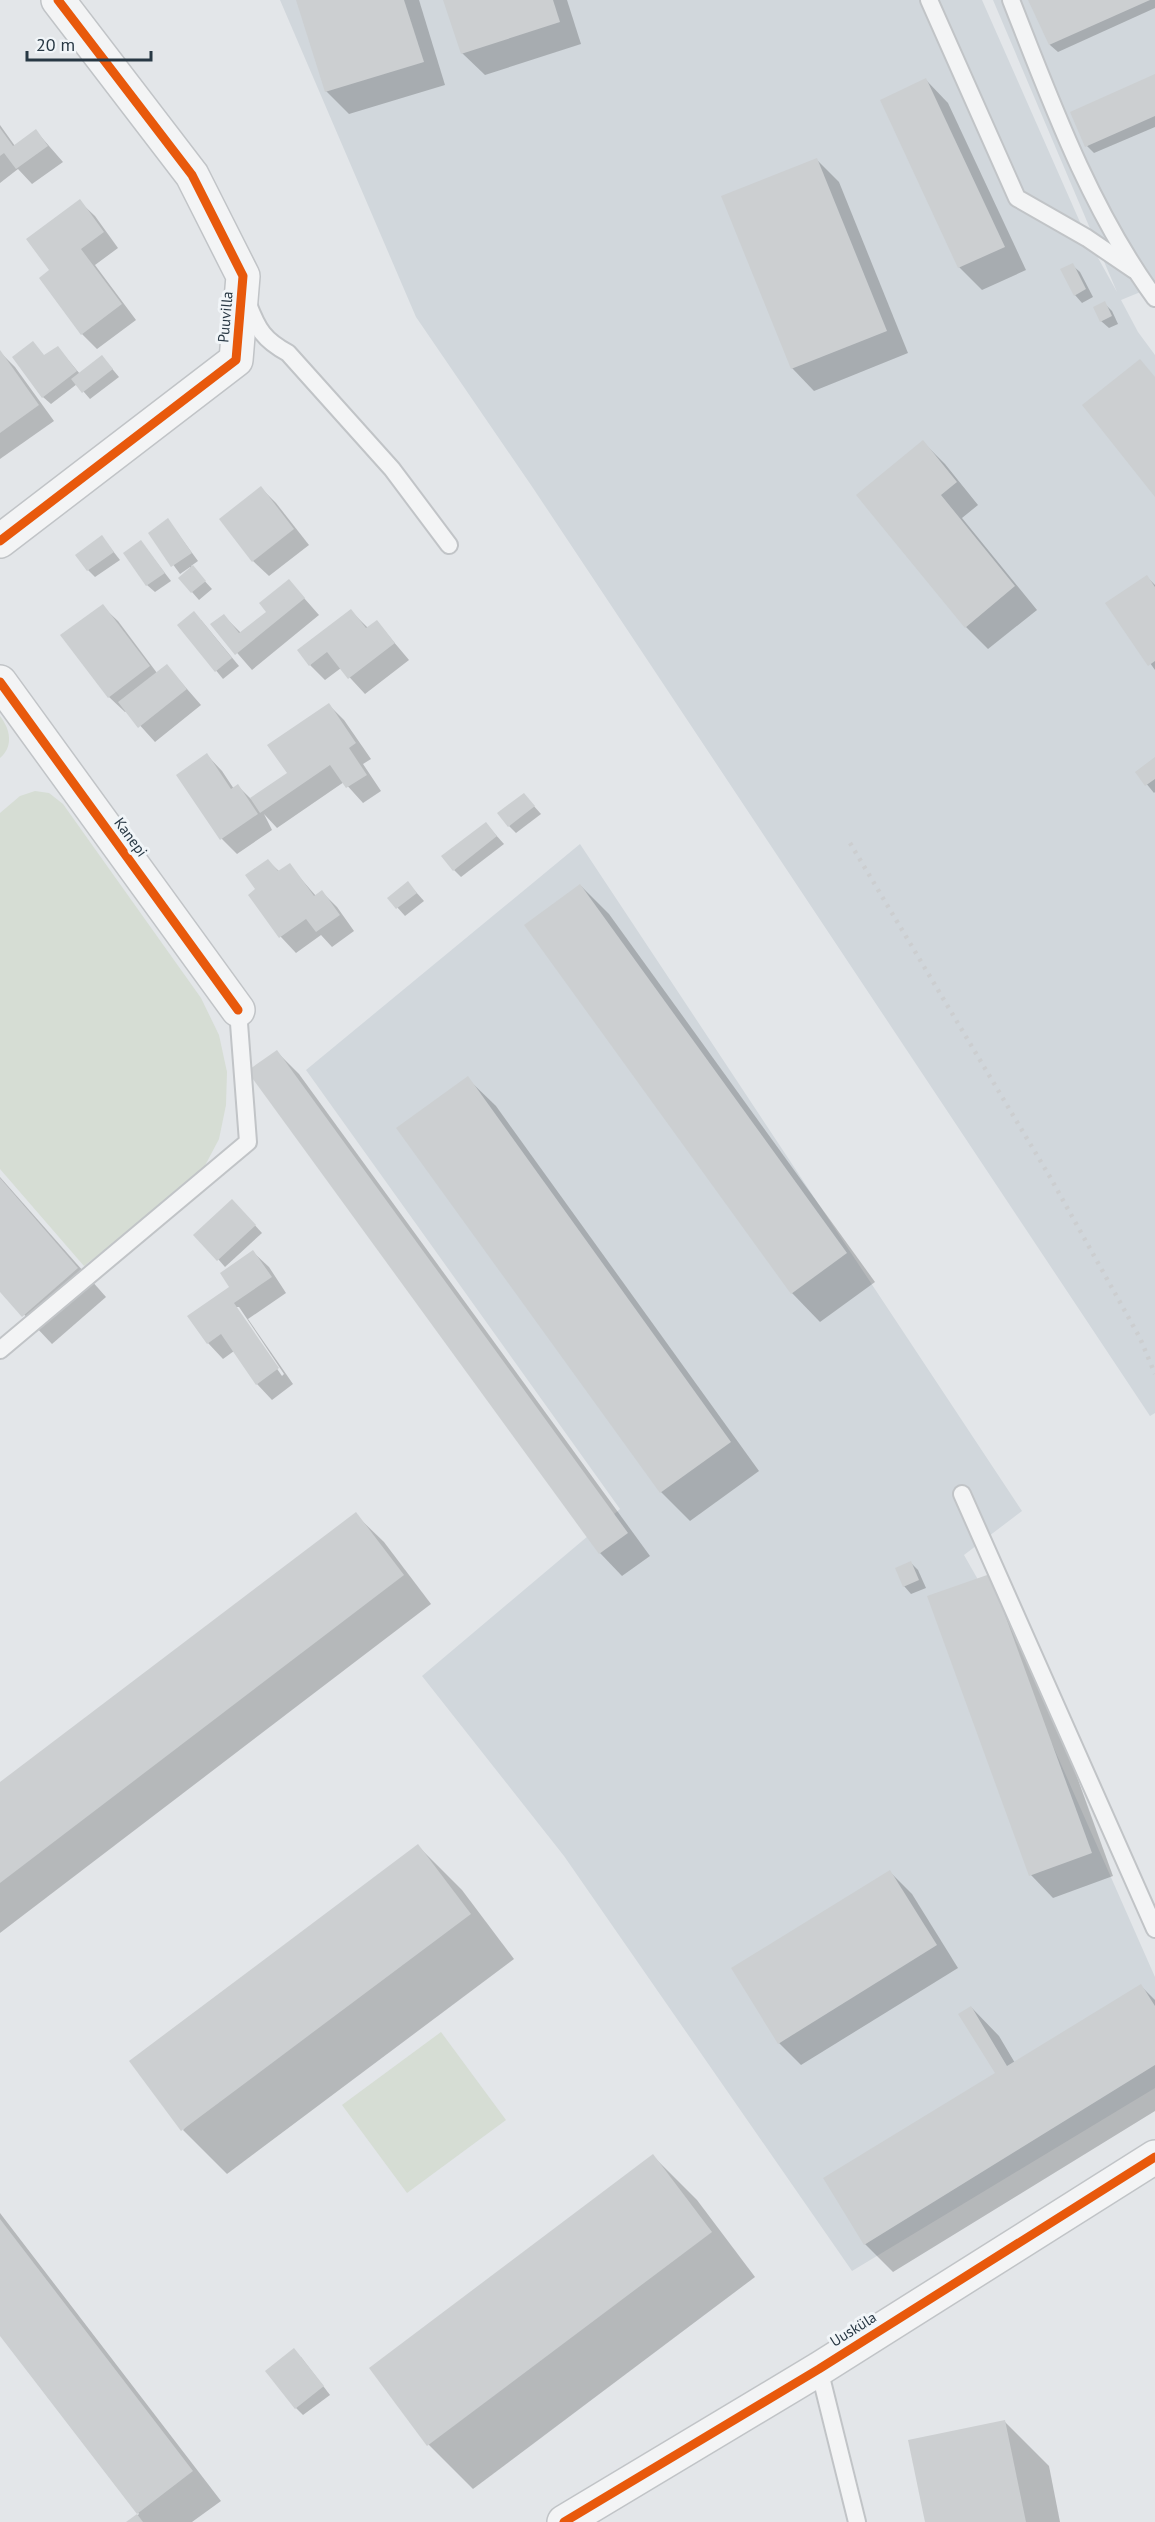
<svg xmlns="http://www.w3.org/2000/svg" width="1155" height="2522" font-family="'PT Sans',sans-serif">
<rect width="100%" height="100%" fill="#e3e6e9"/>
<g fill="#d1d7dc">
<polygon points="280,0 982,0 1087,238 1117,292 993,0 1155,0 1155,286 1121,300 1138,332 1155,355 1155,1413 1150,1416 533,488 416,317"/>
<polygon points="580,844 1022,1511 964,1555 985,1592 1155,1977 1155,2088 852,2271 564,1856 422,1676 620,1509 306,1070"/>
</g>
<g fill="#d6ddd4">
<path d="M0,716c10,13 14,30 0,42z"/>
<polygon points="35,791 49,793 63,804 201,998 219,1035 227,1072 226,1105 219,1139 199,1177 84,1266 0,1169 0,813 20,796"/>
<polygon points="441,2032 506,2120 407,2193 342,2105"/>
</g>
<g fill="#0003" fill-rule="evenodd">
<polygon points="298,0 419,0 445,85 349,114 326,91"/>
<polygon points="445,0 567,0 581,44 485,75 462,53"/>
<polygon points="1030,0 1155,0 1155,8 1058,52 1050,45"/>
<polygon points="1155,76 1155,127 1094,153 1087,146"/>
<polygon points="926,80 948,103 1026,270 982,290 959,267 882,100"/>
<polygon points="0,125 15,146 36,131 63,162 32,184 18,169 0,183"/>
<polygon points="817,160 839,182 908,353 814,391 792,368"/>
<polygon points="79,201 95,216 118,248 95,265 136,320 97,349 82,334"/>
<polygon points="1072,265 1080,272 1093,297 1082,303 1075,295"/>
<polygon points="1104,303 1112,311 1118,324 1109,328 1101,321"/>
<polygon points="33,343 45,357 58,348 80,374 109,365 119,377 90,399 77,384 51,404 43,397"/>
<polygon points="0,352 15,367 54,421 0,459"/>
<polygon points="923,442 945,464 978,505 962,518 1037,610 988,649 966,627"/>
<polygon points="261,488 276,503 309,545 269,576 253,561 221,519"/>
<polygon points="168,520 198,561 191,566 212,589 199,600 192,592 191,569 190,567 180,574 150,533"/>
<polygon points="102,537 120,560 95,577 88,570"/>
<polygon points="141,542 171,581 155,592 147,585"/>
<polygon points="1147,577 1155,585 1155,670 1108,604"/>
<polygon points="289,581 319,615 252,670 212,624 224,616 241,633 268,612"/>
<polygon points="102,606 118,621 157,673 167,666 201,705 155,742 127,711 125,712 109,697"/>
<polygon points="351,611 368,628 377,622 409,660 365,694 341,668 325,680 310,665"/>
<polygon points="201,620 239,666 223,679 179,625"/>
<polygon points="329,705 344,720 371,759 363,764 381,791 363,803 344,782 277,828 264,814 272,830 237,854 222,839 207,755 222,771 234,789 238,786 251,799 289,773"/>
<polygon points="1155,759 1155,792 1154,793 1137,772"/>
<polygon points="524,795 541,814 516,833 509,826"/>
<polygon points="486,824 504,844 461,877 454,870"/>
<polygon points="268,861 280,872 289,865 316,896 322,892 337,907 354,931 332,947 321,935 296,953 281,937 250,895 257,890"/>
<polygon points="408,883 424,901 405,916 389,898"/>
<polygon points="580,885 609,914 875,1282 820,1322 792,1293"/>
<polygon points="277,1052 299,1074 650,1556 622,1576 600,1553"/>
<polygon points="467,1078 496,1106 759,1471 690,1521 661,1492"/>
<polygon points="0,1177 106,1297 52,1344 0,1289"/>
<polygon points="240,1209 262,1233 225,1267 218,1259"/>
<path d="M253,1252l16,15 17,26 -38,26 45,65 -21,16 -15,-16 -23,-33 -11,8 -15,-16 23,-56zM235,1307h4l45,67 -2,2z"/>
<polygon points="355,1514 384,1542 431,1604 0,1933 0,1784"/>
<polygon points="911,1563 918,1570 926,1588 911,1594 904,1586"/>
<polygon points="990,1575 1012,1598 1113,1876 1053,1898 1031,1875"/>
<polygon points="418,1846 462,1890 514,1959 227,2174 183,2130"/>
<polygon points="890,1872 912,1894 958,1968 801,2065 779,2043"/>
<polygon points="1141,1986 1155,2000 1155,2111 893,2272 865,2244 997,2073 971,2007 999,2036 1015,2063"/>
<polygon points="653,2156 697,2200 755,2277 473,2489 429,2445 371,2368"/>
<polygon points="0,2213 221,2501 192,2522 129,2522 139,2514 0,2334"/>
<polygon points="301,2357 330,2395 303,2415 296,2408"/>
<polygon points="1005,2422 1049,2466 1060,2522 927,2522"/>
</g>
<g fill="#cccfd1">
<polygon points="296,0 404,0 424,62 325,92"/>
<polygon points="443,0 553,0 560,22 461,54"/>
<polygon points="1028,0 1150,0 1049,45"/>
<polygon points="1155,74 1155,116 1085,147 1070,112"/>
<polygon points="926,78 1005,247 958,268 880,100"/>
<polygon points="0,128 13,146 36,129 48,146 16,169 4,153 0,156"/>
<polygon points="817,158 887,331 791,369 721,196"/>
<polygon points="80,199 104,232 81,249 122,304 81,335 39,278 49,270 26,239"/>
<polygon points="1073,263 1086,289 1074,296 1060,269"/>
<polygon points="1105,301 1112,316 1100,322 1093,307"/>
<polygon points="33,341 44,355 58,346 77,371 42,398 12,357"/>
<polygon points="0,350 39,405 0,433"/>
<polygon points="102,355 113,369 82,393 71,379"/>
<polygon points="1140,359 1155,377 1155,497 1082,405"/>
<polygon points="923,440 957,482 941,495 1015,586 965,628 856,495"/>
<polygon points="261,486 294,529 252,562 219,519"/>
<polygon points="168,518 192,553 171,567 148,533"/>
<polygon points="102,535 114,552 87,571 75,555"/>
<polygon points="141,540 165,573 146,586 123,553"/>
<polygon points="193,565 206,581 191,593 178,578"/>
<polygon points="1147,575 1155,587 1155,661 1148,666 1105,603"/>
<polygon points="289,579 305,598 235,655 210,624 224,614 239,633 266,612 259,603"/>
<polygon points="103,604 150,666 108,698 60,635"/>
<polygon points="351,609 366,628 377,620 395,643 348,679 327,652 309,666 297,650"/>
<polygon points="194,611 232,658 215,672 177,625"/>
<polygon points="167,664 187,689 138,728 118,702"/>
<polygon points="329,703 356,743 349,748 367,775 346,788 330,765 260,813 250,798 287,773 267,745"/>
<polygon points="207,753 231,789 238,784 258,814 220,840 176,775"/>
<polygon points="1155,757 1155,779 1145,786 1135,772"/>
<polygon points="524,793 535,806 508,827 497,813"/>
<polygon points="486,822 497,836 453,871 441,856"/>
<polygon points="268,859 278,871 290,863 314,896 322,890 340,915 316,932 306,919 279,938 248,895 255,889 245,875"/>
<polygon points="408,881 417,893 396,909 387,898"/>
<polygon points="580,884 847,1253 791,1294 524,925"/>
<polygon points="277,1050 628,1533 599,1554 247,1071"/>
<polygon points="468,1076 731,1442 660,1493 396,1128"/>
<polygon points="0,1178 78,1268 22,1317 0,1292"/>
<polygon points="232,1199 256,1225 217,1261 193,1235"/>
<polygon points="253,1250 272,1277 234,1303 279,1368 256,1385 221,1334 207,1344 187,1316 229,1287 220,1273"/>
<polygon points="356,1512 404,1575 0,1883 0,1782"/>
<polygon points="911,1561 919,1580 903,1587 895,1568"/>
<polygon points="990,1574 1092,1853 1029,1876 927,1596"/>
<polygon points="418,1844 471,1914 181,2131 129,2061"/>
<polygon points="890,1870 937,1945 778,2044 731,1968"/>
<polygon points="1141,1984 1155,2006 1155,2065 864,2245 823,2178 995,2073 958,2014 971,2006 1007,2066"/>
<polygon points="653,2154 712,2232 427,2446 369,2368"/>
<polygon points="0,2219 193,2471 137,2514 143,2522 126,2522 137,2514 0,2336"/>
<polygon points="294,2348 324,2386 295,2409 265,2371"/>
<polygon points="1005,2420 1026,2522 925,2522 908,2440"/>
</g>
<g fill="none" stroke-linecap="round" stroke-linejoin="round">
<g stroke="#c1c4c7" stroke-width="20">
<g id="service">
<polyline points="929,0 1017,198 1087,238 1134,270"/>
<path d="M1011,0c40,102 79,209 144,298"/>
<path d="M248,304c10,26 16,36 40,49l104,116 57,76"/>
<polyline points="0,1350 248,1142 238,1010"/>
<polyline points="962,1494 1155,1929"/>
<polyline points="819,2369 857,2522"/>
</g>
</g>
<g stroke="#c1c4c7" stroke-width="36">
<g id="minor">
<polyline points="0,541 236,360 243,276 192,175 58,0"/>
<polyline points="0,682 238,1010"/>
<polyline points="564,2522 819,2369 1155,2157"/>
</g>
</g>
<use href="#service" stroke="#f3f4f5" stroke-width="16"/>
<use href="#minor" stroke="#f3f4f5" stroke-width="33"/>
<polyline stroke="#ccced0" stroke-width="4.5" stroke-dasharray="3 6" stroke-linecap="butt" points="850,843 1050,1177 1140,1338 1155,1374"/>
<g stroke="#f1f5f8" stroke-width="13">
<g id="cycleway">
<polyline points="0,541 236,360 243,276 192,175 58,0"/>
<polyline points="0,682 238,1010"/>
<polyline points="564,2522 819,2369 1155,2157"/>
</g>
</g>
<use href="#cycleway" stroke="#e8590c" stroke-width="9"/>
</g>
<g text-anchor="middle" dominant-baseline="central" stroke-width="6" stroke-linejoin="round" paint-order="stroke">
<g font-size="15" fill="#283844" stroke="#f1f5f8">
<text transform="translate(225 317) rotate(-85)">Puuvilla</text>
<text transform="translate(131 837) rotate(54)">Kanepi</text>
<text transform="translate(853 2329) rotate(-32)">Uusküla</text>
</g>
</g>
<path d="M27 51v9h124v-9" fill="none" stroke="#283844" stroke-width="3"/>
<text x="36" y="51" font-size="18" fill="#283844" stroke="#f1f5f8" stroke-width="4.5" paint-order="stroke">20 m</text>
</svg>
